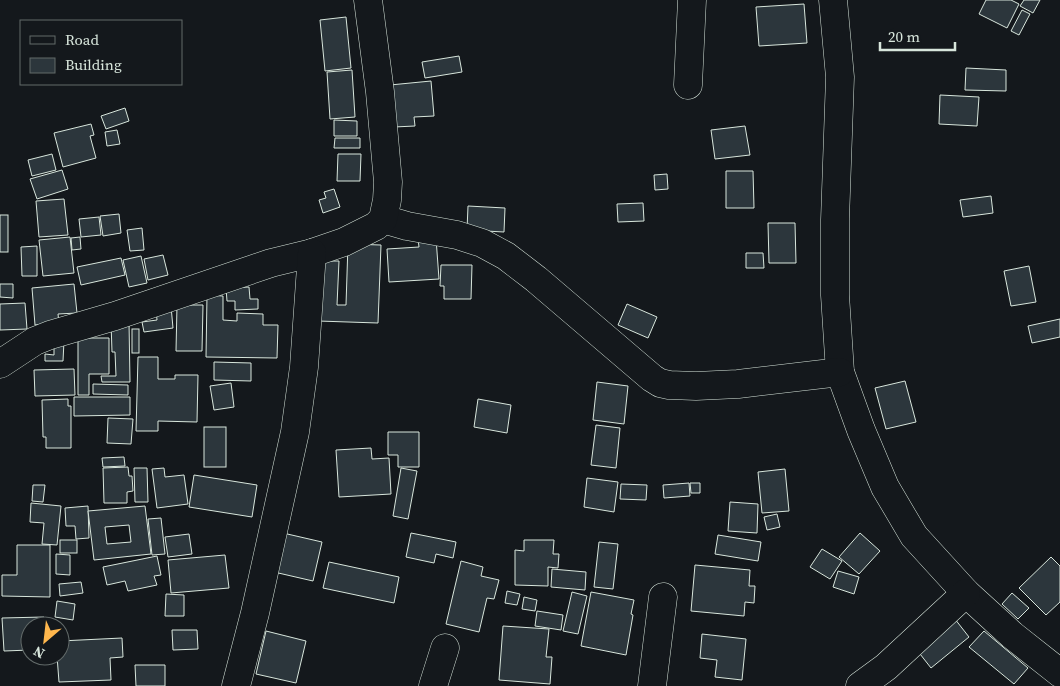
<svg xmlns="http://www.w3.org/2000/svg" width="1060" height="686" font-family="'Source Serif 4',serif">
<rect width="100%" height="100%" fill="#14181c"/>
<g fill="#2c363c" stroke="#d8e6dc" fill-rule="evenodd">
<polygon points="986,0 1011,0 1019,4 1007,28 979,14"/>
<polygon points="1024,0 1040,0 1033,13 1020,6"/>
<polygon points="804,4 807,43 759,46 756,7"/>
<polygon points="1022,10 1030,14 1019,35 1011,31"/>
<polygon points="346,17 351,68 325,71 320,20"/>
<polygon points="459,56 462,72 425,78 422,62"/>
<polygon points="966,68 1006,70 1006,91 965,90"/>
<polygon points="352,70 355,117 330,119 327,72"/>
<polygon points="431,81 434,116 414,117 415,126 394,127 390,85"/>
<polygon points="940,95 979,97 977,126 939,124"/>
<polygon points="125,108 129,121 106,129 101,116"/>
<polygon points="334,120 357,121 357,136 334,136"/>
<polygon points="91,124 94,135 90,136 96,158 63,167 54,133"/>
<polygon points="745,126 750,155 715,159 711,130"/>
<polygon points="117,130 120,144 107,146 105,132"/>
<polygon points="335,138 360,138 360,148 334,148"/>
<polygon points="52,154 56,170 32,176 28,160"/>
<polygon points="338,154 361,154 360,181 337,181"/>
<polygon points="62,170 68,189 37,199 30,179"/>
<polygon points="726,171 753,171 754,208 726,208"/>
<polygon points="667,174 668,189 655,190 654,175"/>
<polygon points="334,189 340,207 323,213 319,200 326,198 324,192"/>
<polygon points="991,196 993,213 963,217 960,200"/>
<polygon points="64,199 68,235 39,237 36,201"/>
<polygon points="643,203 644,221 618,222 617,204"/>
<polygon points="468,206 505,208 504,232 467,230"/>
<polygon points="119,214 121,233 103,236 100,216"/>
<rect x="0" y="215" width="8" height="37"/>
<polygon points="99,217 101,235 81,237 79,219"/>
<polygon points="768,223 795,223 796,263 769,263"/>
<polygon points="142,228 144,250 130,251 127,230"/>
<polygon points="70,237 74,273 43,276 39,240"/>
<polygon points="80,237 81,249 72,250 71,238"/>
<polygon points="436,238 439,279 389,282 387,249 419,247 418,239"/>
<polygon points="348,244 381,245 378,323 318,321 319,261 339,261 337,305 346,305"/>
<polygon points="37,246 37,276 22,276 21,247"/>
<polygon points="746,253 763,253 764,268 746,268"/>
<polygon points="163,255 168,275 148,280 144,259"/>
<polygon points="141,256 147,283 129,287 123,260"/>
<polygon points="121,258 125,275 81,285 77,267"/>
<polygon points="441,265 472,265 471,299 444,299 444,286 440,286"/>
<polygon points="1029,266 1036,302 1011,306 1004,271"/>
<polygon points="0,284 13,284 13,298 0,297"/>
<polygon points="74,284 77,313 58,314 59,323 35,325 32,288"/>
<polygon points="249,287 250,299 258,299 258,309 235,310 235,301 227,301 226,288"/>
<polygon points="207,295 223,296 223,320 237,321 237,313 263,314 263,325 278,325 277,358 206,357"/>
<polygon points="25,303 27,329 0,330 0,304"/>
<polygon points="627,304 657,317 648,338 618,325"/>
<polygon points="177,305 203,305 202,351 176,351"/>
<polygon points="171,306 173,328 144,332 142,322 157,320 156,308"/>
<polygon points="1060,319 1060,337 1032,343 1028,326"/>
<polygon points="111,322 129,322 130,382 102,382 101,376 116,376 115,352 112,352"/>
<rect x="132" y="329" width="7" height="24"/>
<polygon points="78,338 109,338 109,374 89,374 89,395 78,395"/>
<polygon points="54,340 64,341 63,361 45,361 45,354 54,355"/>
<polygon points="138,357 158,357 158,379 175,379 175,375 198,375 197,422 158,421 158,431 136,431"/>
<polygon points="214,362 251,363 251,381 214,380"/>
<polygon points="74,369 75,395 35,396 34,370"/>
<polygon points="905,381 916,422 886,429 875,388"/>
<polygon points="597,382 628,386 624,424 593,420"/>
<polygon points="231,383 234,407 214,410 210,386"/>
<polygon points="93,384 128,385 128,395 93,394"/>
<polygon points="74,397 130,397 130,415 74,416"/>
<polygon points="68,399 68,406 71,406 71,448 46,448 46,437 43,437 42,400"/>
<polygon points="478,399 511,405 507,433 474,427"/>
<polygon points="108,418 133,419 131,444 107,443"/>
<polygon points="596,425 620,428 616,468 591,465"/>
<rect x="204" y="427" width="22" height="40"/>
<polygon points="388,432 419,432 419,467 398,467 398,455 388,455"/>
<polygon points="371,448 372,459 389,458 391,494 339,497 336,450"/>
<polygon points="124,457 125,466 103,467 102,458"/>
<polygon points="128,467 129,476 132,476 133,491 127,492 127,503 104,503 103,468"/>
<polygon points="134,468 147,468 148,502 135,502"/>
<polygon points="164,468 165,477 184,475 188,504 157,508 152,469"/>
<polygon points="401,468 417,471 408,519 393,516"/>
<polygon points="785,469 789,511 762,513 758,472"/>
<polygon points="194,475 257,485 252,517 189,507"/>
<polygon points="587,478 618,482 614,512 584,507"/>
<polygon points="689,483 690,496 664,498 663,485"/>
<polygon points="690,483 700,483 700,493 691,493"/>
<polygon points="621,484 647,485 646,500 620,499"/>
<polygon points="33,485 45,485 43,502 32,501"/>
<polygon points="730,502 758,504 757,533 728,531"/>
<polygon points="31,503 61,506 57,545 42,544 44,523 30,522"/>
<polygon points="88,506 89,538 76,539 75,526 66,526 65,508"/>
<path d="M145,506l6,48 -57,6 -6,-49zM129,525l2,17 -24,2 -2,-17z"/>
<polygon points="777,514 780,527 767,530 764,517"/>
<polygon points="161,518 165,554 152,555 148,519"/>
<polygon points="283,533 322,542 313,581 274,572"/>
<polygon points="411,533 456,542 453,558 436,554 434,563 406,557"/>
<polygon points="860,533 880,551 859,574 839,557"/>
<polygon points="189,534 192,554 168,557 165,537"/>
<polygon points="718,535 761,542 758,561 715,554"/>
<rect x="60" y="540" width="17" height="13"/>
<polygon points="524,540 554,540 553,554 559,554 558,568 548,567 548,586 515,585 515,550 524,551"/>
<polygon points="599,542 618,544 613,589 594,587"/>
<polygon points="17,545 50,545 50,597 2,596 2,575 17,575"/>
<polygon points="822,549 842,561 830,579 810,567"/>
<polygon points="56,554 70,555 70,575 56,574"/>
<polygon points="225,555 229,588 171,593 168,560"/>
<polygon points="157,556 161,575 154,576 157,585 128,591 125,581 107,585 103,567"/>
<polygon points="1051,557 1060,566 1060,602 1046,615 1019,588"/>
<polygon points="461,561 483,567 481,576 499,580 494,599 487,598 479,632 446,624"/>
<polygon points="329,562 399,577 394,603 323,588"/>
<polygon points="695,565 750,570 749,586 755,586 754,603 745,602 744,616 691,611"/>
<polygon points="552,569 586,572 585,590 551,587"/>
<polygon points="838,571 859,577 854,594 833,587"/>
<polygon points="81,582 83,593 60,596 59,584"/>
<polygon points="507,591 520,594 517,605 505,603"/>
<polygon points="572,592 587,596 578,634 563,631"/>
<polygon points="591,592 634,600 631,614 633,615 626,655 581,646"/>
<polygon points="1012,593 1029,608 1018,619 1002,604"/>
<polygon points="166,594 184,595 184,616 165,616"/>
<polygon points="524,597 537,600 535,611 522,609"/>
<polygon points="57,601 75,604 73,620 55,617"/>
<polygon points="537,611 563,615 561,630 535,626"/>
<polygon points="951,614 969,637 931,668 913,645"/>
<polygon points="44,617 44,626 30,626 30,650 4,651 2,618"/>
<polygon points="503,626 549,629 546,657 552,657 550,684 499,680"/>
<polygon points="172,630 197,630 198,649 173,650"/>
<polygon points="266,631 306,641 296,683 256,674"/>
<polygon points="984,631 1028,668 1014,684 969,647"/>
<polygon points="702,634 746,639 742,680 715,677 717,660 700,658"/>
<polygon points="122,638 123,657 110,658 111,680 59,682 57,656 60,656 60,641"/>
<polygon points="135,665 165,665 165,686 136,686"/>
</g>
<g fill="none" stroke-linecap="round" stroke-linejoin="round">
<g stroke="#d8e6dc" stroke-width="29">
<g id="minor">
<polyline points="833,0 840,77 835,220 835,295 840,372 861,430 885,487 914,536 966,593 1012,635 1060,673"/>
<polyline points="688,85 692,0"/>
<polyline points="383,219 407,226 457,235 482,243 506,256 536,279 652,378 660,383 669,385 696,386 738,384 840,372"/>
<polyline points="0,364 35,341 50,335 115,316 271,263 312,253 344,242 376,226 383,219 387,200 388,182 380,92 368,0"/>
<polyline points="236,686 255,613 295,432 304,367 312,253"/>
<polyline points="433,686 445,648"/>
<polyline points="652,686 663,597"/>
<polyline points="860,686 886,667 966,593"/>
</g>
</g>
<use href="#minor" stroke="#14181c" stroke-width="28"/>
</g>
<rect x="20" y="20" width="162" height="65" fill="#14181c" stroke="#626a69"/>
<rect x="30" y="36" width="25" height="8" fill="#14181c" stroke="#626a69"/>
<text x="65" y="45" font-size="15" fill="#d8e6dc">Road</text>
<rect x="30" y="58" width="25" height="15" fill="#2c363c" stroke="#626a69"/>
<text x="65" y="70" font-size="15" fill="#d8e6dc">Building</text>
<g transform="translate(45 641) rotate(208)"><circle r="24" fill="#14181c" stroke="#626a69"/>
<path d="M0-4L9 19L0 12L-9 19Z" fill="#ffb74d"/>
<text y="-8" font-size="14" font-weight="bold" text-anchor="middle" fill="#d8e6dc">N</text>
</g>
<path d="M880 42v8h75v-8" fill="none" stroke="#d8e6dc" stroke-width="2.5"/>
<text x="888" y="42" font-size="15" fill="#d8e6dc" stroke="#14181c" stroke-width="4" paint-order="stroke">20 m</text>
</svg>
